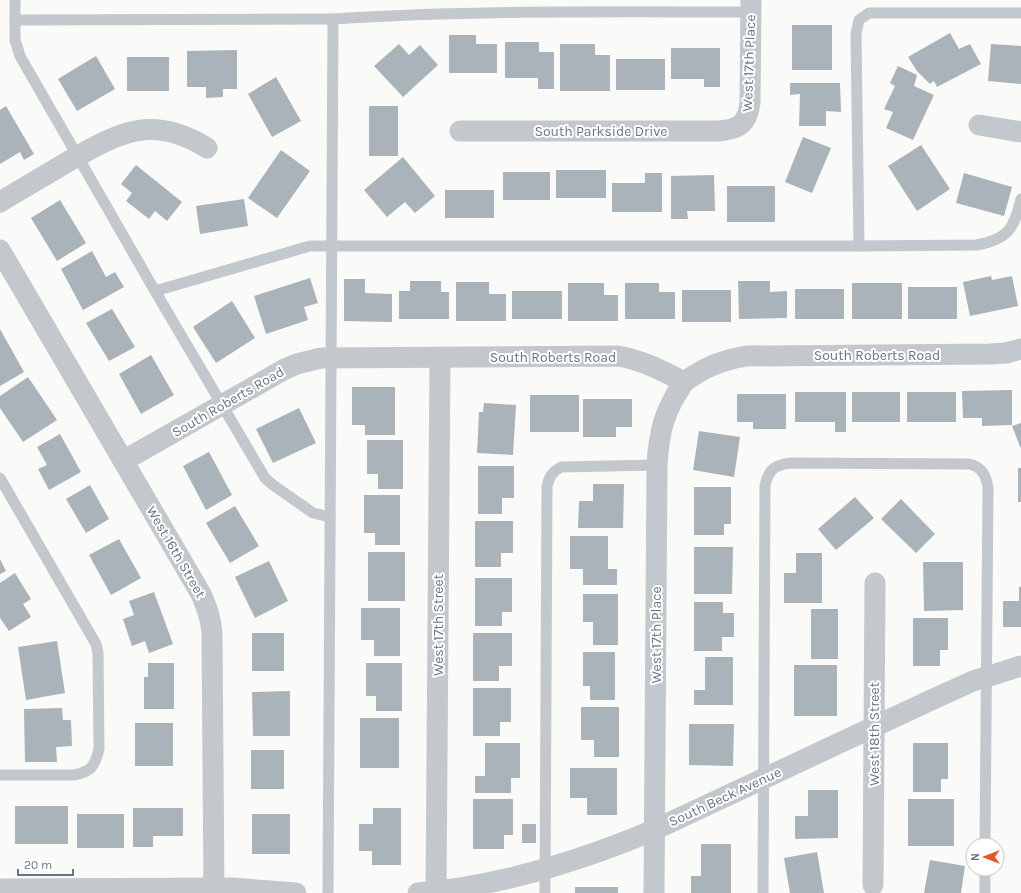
<svg xmlns="http://www.w3.org/2000/svg" width="1021" height="893" font-family="Karla,sans-serif">
<rect width="100%" height="100%" fill="#fafaf8"/>
<g fill="#aab3b9">
<rect x="792" y="25" width="40" height="45"/>
<polygon points="950,33 959,49 970,44 981,64 937,87 934,81 930,84 917,71 908,57"/>
<polygon points="449,35 476,35 476,44 497,44 497,73 449,73"/>
<polygon points="505,42 539,42 539,52 554,52 554,89 538,89 538,78 505,78"/>
<polygon points="399,44 409,55 420,45 438,65 403,97 374,66"/>
<polygon points="560,44 595,44 595,55 610,55 610,91 560,91"/>
<polygon points="991,44 1021,46 1021,84 988,81"/>
<polygon points="671,48 720,48 720,87 704,87 704,79 671,79"/>
<polygon points="237,50 237,89 223,89 223,97 206,98 206,87 187,87 187,51"/>
<polygon points="96,56 115,89 77,111 58,79"/>
<rect x="127" y="57" width="42" height="34"/>
<rect x="616" y="59" width="49" height="31"/>
<polygon points="898,66 917,75 914,86 934,95 913,140 886,128 893,112 884,109 895,86 890,83"/>
<polygon points="276,77 301,121 272,137 248,94"/>
<polygon points="790,83 840,83 841,112 826,111 826,126 799,126 800,94 790,95"/>
<polygon points="6,106 34,154 24,160 20,152 0,164 0,110"/>
<rect x="369" y="106" width="29" height="50"/>
<polygon points="803,137 831,148 812,193 785,182"/>
<polygon points="921,145 950,189 917,211 888,166"/>
<polygon points="281,150 310,171 277,218 248,198"/>
<polygon points="403,157 435,196 415,213 405,202 387,217 364,190"/>
<polygon points="136,165 182,202 167,221 155,211 149,219 126,201 132,193 121,184"/>
<rect x="556" y="170" width="50" height="28"/>
<rect x="503" y="172" width="47" height="28"/>
<polygon points="645,173 662,173 662,212 612,212 612,183 645,183"/>
<polygon points="964,173 1012,187 1004,216 956,203"/>
<polygon points="714,175 715,211 687,211 688,219 671,219 671,176"/>
<rect x="727" y="186" width="48" height="36"/>
<rect x="445" y="190" width="49" height="28"/>
<polygon points="244,199 248,226 200,234 196,206"/>
<polygon points="60,200 86,243 57,261 31,218"/>
<polygon points="92,251 106,277 115,272 124,287 83,310 61,269"/>
<polygon points="991,276 992,280 1012,276 1018,306 970,316 963,282"/>
<polygon points="310,278 318,303 304,307 308,320 266,334 254,296"/>
<polygon points="344,279 365,279 365,293 392,294 392,322 344,321"/>
<polygon points="410,281 441,281 441,292 449,292 449,319 399,319 399,291 410,291"/>
<polygon points="738,281 770,281 770,292 787,291 787,318 739,319"/>
<polygon points="456,282 489,282 489,294 506,294 506,321 456,321"/>
<polygon points="568,283 604,283 604,295 618,295 618,321 568,321"/>
<polygon points="625,283 659,283 659,292 675,292 675,319 625,319"/>
<rect x="852" y="283" width="50" height="36"/>
<rect x="908" y="287" width="49" height="32"/>
<rect x="795" y="289" width="49" height="30"/>
<rect x="682" y="290" width="49" height="32"/>
<rect x="512" y="291" width="50" height="28"/>
<polygon points="232,301 255,338 216,363 193,327"/>
<polygon points="112,309 135,347 109,361 86,323"/>
<polygon points="0,329 24,372 0,386"/>
<polygon points="151,355 174,395 141,414 119,374"/>
<polygon points="28,377 57,420 23,442 0,408 0,396"/>
<polygon points="352,387 395,387 395,435 365,435 365,425 352,425"/>
<polygon points="1012,390 1012,425 982,426 982,418 963,418 962,391"/>
<polygon points="795,392 846,392 846,432 835,432 835,422 795,422"/>
<rect x="852" y="392" width="48" height="30"/>
<rect x="907" y="392" width="49" height="30"/>
<polygon points="737,394 786,394 786,429 753,429 753,422 737,422"/>
<rect x="530" y="395" width="49" height="37"/>
<polygon points="583,399 632,399 632,427 616,427 616,437 583,437"/>
<polygon points="484,403 516,405 513,455 477,453 479,412 483,412"/>
<polygon points="299,408 316,443 273,463 256,429"/>
<polygon points="1021,423 1021,449 1012,426"/>
<polygon points="699,431 740,437 734,477 693,470"/>
<polygon points="60,434 81,472 49,490 38,469 47,465 37,447"/>
<polygon points="367,440 403,440 403,489 378,489 378,474 367,474"/>
<polygon points="209,452 232,495 206,510 183,466"/>
<polygon points="478,466 514,466 514,498 502,498 502,514 478,514"/>
<rect x="1018" y="468" width="3" height="34"/>
<polygon points="593,484 624,484 623,528 578,528 579,501 593,501"/>
<polygon points="90,485 109,519 86,533 66,499"/>
<polygon points="694,487 731,487 731,524 724,524 724,535 694,535"/>
<polygon points="364,495 400,495 400,545 375,545 375,533 364,533"/>
<polygon points="855,497 874,518 836,550 818,529"/>
<polygon points="901,499 935,534 916,553 881,519"/>
<polygon points="235,506 259,546 230,563 206,523"/>
<polygon points="475,521 513,521 513,553 501,553 501,567 475,567"/>
<polygon points="570,536 608,536 608,569 617,569 617,585 583,585 583,569 570,569"/>
<polygon points="119,539 141,578 111,595 89,555"/>
<polygon points="694,547 733,547 732,594 694,594"/>
<rect x="368" y="552" width="37" height="49"/>
<polygon points="796,553 822,553 822,603 784,603 784,573 796,573"/>
<polygon points="0,559 6,571 0,574"/>
<polygon points="269,561 288,601 255,618 235,577"/>
<polygon points="923,562 963,562 963,610 924,611"/>
<polygon points="15,573 31,599 23,604 31,617 9,631 0,618 0,583"/>
<polygon points="475,578 512,578 512,612 502,612 502,626 475,626"/>
<polygon points="1019,587 1021,587 1021,627 1003,627 1003,601 1019,601"/>
<polygon points="154,592 173,644 149,653 145,641 132,646 123,619 134,615 129,601"/>
<polygon points="583,594 618,594 618,645 593,645 593,622 583,622"/>
<polygon points="694,602 723,602 723,613 734,613 734,637 722,637 722,651 694,651"/>
<polygon points="361,608 400,608 400,656 374,656 374,640 361,640"/>
<rect x="811" y="609" width="27" height="50"/>
<polygon points="913,618 948,618 948,650 940,650 940,666 913,666"/>
<rect x="252" y="633" width="32" height="38"/>
<polygon points="473,633 512,633 512,666 499,666 499,681 473,681"/>
<polygon points="57,641 65,693 26,700 18,647"/>
<polygon points="583,652 615,652 615,700 590,700 590,686 583,686"/>
<polygon points="705,657 733,657 733,705 694,705 694,690 705,690"/>
<polygon points="148,663 174,663 174,709 144,709 144,677 148,677"/>
<polygon points="366,663 402,663 402,711 376,711 376,696 366,696"/>
<rect x="794" y="665" width="43" height="51"/>
<polygon points="473,688 511,688 511,722 500,722 500,736 473,736"/>
<polygon points="290,691 290,736 253,736 252,692"/>
<polygon points="581,707 619,707 619,757 594,757 594,740 581,740"/>
<polygon points="62,708 63,720 71,720 72,746 56,747 57,762 25,762 24,709"/>
<rect x="360" y="718" width="39" height="50"/>
<rect x="135" y="723" width="38" height="43"/>
<polygon points="689,724 734,724 733,766 689,765"/>
<polygon points="485,743 520,743 520,778 511,778 511,793 475,793 475,776 485,776"/>
<polygon points="913,743 948,743 948,779 941,779 941,792 913,792"/>
<rect x="251" y="750" width="33" height="39"/>
<polygon points="570,768 617,768 617,815 587,815 587,798 570,798"/>
<polygon points="808,790 838,790 838,838 795,839 795,816 808,816"/>
<polygon points="473,799 513,799 513,835 504,835 504,849 473,849"/>
<rect x="908" y="799" width="46" height="47"/>
<rect x="15" y="806" width="53" height="38"/>
<polygon points="133,808 183,808 183,836 153,836 153,847 133,847"/>
<polygon points="373,808 401,808 401,865 372,865 372,851 359,851 359,824 373,824"/>
<rect x="77" y="814" width="47" height="34"/>
<rect x="252" y="814" width="38" height="40"/>
<rect x="522" y="824" width="14" height="19"/>
<polygon points="701,844 731,844 731,893 691,893 691,876 701,876"/>
<polygon points="817,852 824,893 790,893 784,858"/>
<polygon points="930,860 965,866 961,893 924,893"/>
<rect x="575" y="887" width="43" height="6"/>
</g>
<g fill="none" stroke-linecap="round" stroke-linejoin="round">
<g stroke="#c3c8cc" stroke-width="11">
<polyline points="15,0 15,40 20,56 155,291 310,246 859,246"/>
<path d="M1021,13h-152l-10,7 -3,14 3,212 118,-1c32,-6 37,-17 44,-46"/>
<polyline points="15,20 333,19"/>
<polyline points="155,291 265,478 273,485 313,513 330,517"/>
<path d="M0,478l96,166 2,9 1,96c-4,17 -8,23 -25,26h-74"/>
<path d="M328,893l5,-874c139,-9 279,-7 418,-7"/>
<path d="M545,893l2,-406c2,-10 5,-15 14,-20l96,-2"/>
<path d="M763,893l2,-408c4,-16 10,-20 26,-22l178,1c13,3 17,11 19,24l-3,357"/>
<polyline points="985,893 985,869"/>
</g>
<g stroke="#c3c8cc" stroke-width="21">
<polyline points="979,125 1021,132"/>
<path d="M460,131h259c21,-2 28,-7 31,-28l1,-103"/>
<path d="M0,202c23,-14 46,-27 69,-41 51,-29 83,-47 138,-13"/>
<path d="M0,250l201,344c6,13 10,25 11,39l2,260"/>
<path d="M123,461l162,-92 12,-5 24,-6 297,-2c24,4 45,15 66,26 21,-15 38,-22 63,-26l243,-2 16,-1 15,-4"/>
<polyline points="873,885 875,583"/>
<polyline points="0,889 232,888 296,893"/>
<path d="M418,893c82,-7 160,-31 236,-63l275,-129 44,-20 48,-15"/>
<polyline points="436,893 440,357"/>
<path d="M654,893l3,-428c2,-34 7,-54 27,-83"/>
</g>
</g>
<g text-anchor="middle" dominant-baseline="central" stroke-width="4" stroke-linejoin="round" paint-order="stroke">
<g font-size="14" fill="#657683" stroke="#fff">
<text transform="translate(749 63) rotate(-88)">West 17th Place</text>
<text x="601" y="131">South Parkside Drive</text>
<text x="877" y="355">South Roberts Road</text>
<text x="553" y="357">South Roberts Road</text>
<text transform="translate(228 402) rotate(-30)">South Roberts Road</text>
<text transform="translate(176 552) rotate(60)">West 16th Street</text>
<text transform="translate(438 625) rotate(-90)">West 17th Street</text>
<text transform="translate(656 635) rotate(-90)">West 17th Place</text>
<text transform="translate(874 734) rotate(-90)">West 18th Street</text>
<text transform="translate(725 797) rotate(-25)">South Beck Avenue</text>
</g>
</g>
<g transform="translate(985 857) rotate(270)"><circle r="19" fill="#ffffff" stroke="#c1c8cd"/>
<path d="M0-3L7 15L0 10L-7 15Z" fill="#e4572e"/>
<text y="-6" font-size="11" font-weight="bold" text-anchor="middle" fill="#657683">N</text>
</g>
<path d="M18 869v6h55v-6" fill="none" stroke="#657683" stroke-width="2"/>
<text x="24" y="869" font-size="12" fill="#657683" stroke="#ffffff" stroke-width="3" paint-order="stroke">20 m</text>
</svg>
